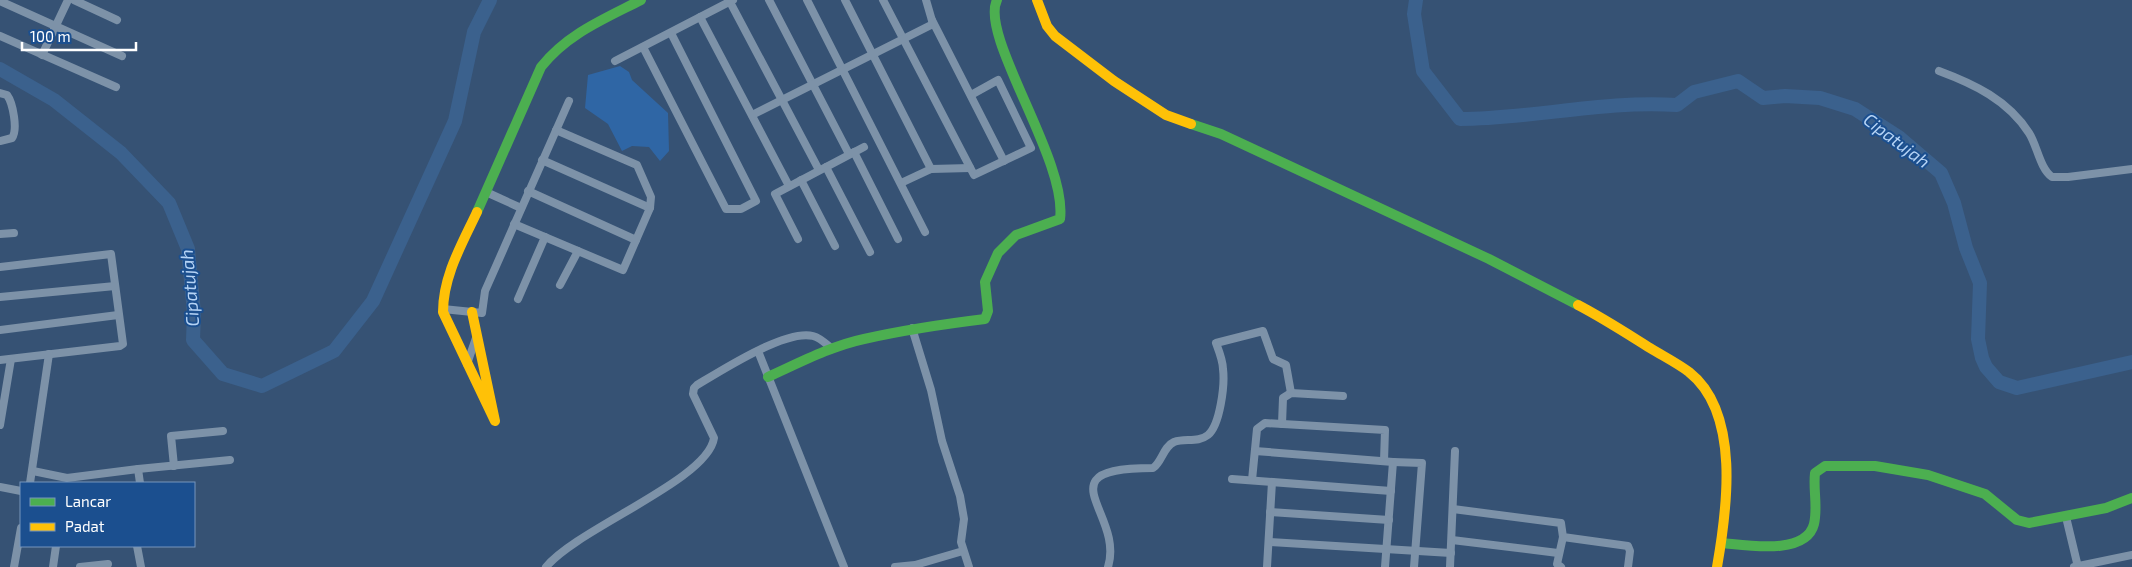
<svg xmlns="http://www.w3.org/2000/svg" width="2132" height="567" font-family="'Exo 2',sans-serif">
<rect width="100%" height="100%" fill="#365274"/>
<polygon fill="#2f66a5" points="620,66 629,72 632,80 668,113 669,151 660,161 649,147 632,146 622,151 608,124 585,108 588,75"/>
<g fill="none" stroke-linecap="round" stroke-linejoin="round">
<g stroke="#3b618d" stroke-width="14">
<path d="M1416,0l-2,14 9,57 37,48c72,0 144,-19 217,-14l17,-13 44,-11 25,17 22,-2 35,2 35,11 45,29 41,35 13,30 12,45 14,35 -2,56 4,19 4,9 13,15 18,6 115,-26"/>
<polyline points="0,69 54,100 121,153 169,203 188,249 194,313 193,340 223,374 262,386 334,351 373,301 455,121 474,32 490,0"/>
</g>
<g stroke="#7d92a8" stroke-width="8">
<polyline points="74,0 117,20"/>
<polyline points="769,0 849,154"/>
<polyline points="807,0 925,232"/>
<polyline points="845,0 931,169"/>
<polyline points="883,0 974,175 1031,148 998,80 971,95"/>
<polyline points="0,1 122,56"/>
<polyline points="730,2 819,170"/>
<polyline points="700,17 789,186"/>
<polyline points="932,20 1004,161"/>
<polyline points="0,36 116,87"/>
<polyline points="643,47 726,209 741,209 756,201 671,33"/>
<polyline points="42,55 68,0"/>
<polyline points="615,61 733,0"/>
<path d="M1939,71c35,13 69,29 90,62 8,12 11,36 23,44h16l64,-8"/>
<path d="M0,93l7,2c6,8 11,35 5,43l-12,3"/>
<polyline points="752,115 933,24 926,0"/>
<polyline points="854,152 898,239"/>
<polyline points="542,160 650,208"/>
<polyline points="826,167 870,252"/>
<polyline points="801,180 835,246"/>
<polyline points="901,183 931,169 970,168"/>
<polyline points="528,191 636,240"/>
<polyline points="486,192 521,208"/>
<polyline points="514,224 623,270 650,208 651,197 637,165 556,130"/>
<polyline points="0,234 14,233"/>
<polyline points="798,239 775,194 864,147"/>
<polyline points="0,267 111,254 123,344 120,346 0,360"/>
<polyline points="560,285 578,251"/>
<polyline points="0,297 115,286"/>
<polyline points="518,299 545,237"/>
<polyline points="443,309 482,313 485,291 569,101"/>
<polyline points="912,328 931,390 942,441 960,496 964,519 961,542 969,567"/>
<polyline points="0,330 118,315"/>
<polyline points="758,351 844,567"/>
<polyline points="467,364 477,335"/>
<polyline points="1282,424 1283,398 1291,393 1343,396"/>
<polyline points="0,425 11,359"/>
<polyline points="1255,451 1393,462 1385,567"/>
<polyline points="1393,462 1422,463 1414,567"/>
<polyline points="174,466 171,436 223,431"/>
<polyline points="138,469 230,460"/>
<polyline points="33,471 67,478 138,469 140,483"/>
<polyline points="1232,479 1391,491"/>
<polyline points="1252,480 1257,429 1265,423 1385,430 1384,461"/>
<polyline points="30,483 49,354"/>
<polyline points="0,487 21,491"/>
<polyline points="1453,509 1561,523 1563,537 1628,546 1630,551 1628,567"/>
<polyline points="1270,512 1389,520"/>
<polyline points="2066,517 2078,567"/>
<polyline points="1452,540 1558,553"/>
<polyline points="1269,542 1451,553"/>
<polyline points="137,546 141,567"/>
<polyline points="14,567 21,528"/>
<polyline points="53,567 56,546"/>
<polyline points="80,567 108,564"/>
<path d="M546,567c32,-39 162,-87 168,-129l-21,-44 1,-6 3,-3c25,-15 89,-56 116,-49 8,2 13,8 19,13"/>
<polyline points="895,567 915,565 963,551"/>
<path d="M1108,567c17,-54 -68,-99 45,-99 9,-6 10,-21 21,-26 11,-4 24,1 34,-7 12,-10 17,-50 15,-66 0,-8 -4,-18 -7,-26l47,-12 10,28 13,6 5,28"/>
<polyline points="1267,567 1272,482"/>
<polyline points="1450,567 1455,451"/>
<polyline points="1561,567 1557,564 1563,537"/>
<polyline points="2074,567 2132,555"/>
</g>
<g stroke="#4caf50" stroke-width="10">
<polyline points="1191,124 1221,134 1489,259 1578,305"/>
<path d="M477,212l64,-145c26,-33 63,-48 100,-67"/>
<path d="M768,377c31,-14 63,-31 96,-38 40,-9 80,-15 121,-20l3,-8 -3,-29 13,-29 18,-18 44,-16c8,-58 -81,-183 -63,-219"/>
<path d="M1722,543c24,2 84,13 92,-19 4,-17 -1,-34 1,-51l10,-7h50l53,9 57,19 32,26 12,3 77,-15 26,-10"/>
</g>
<g stroke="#ffc107" stroke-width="10">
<polyline points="1037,0 1047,26 1055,36 1114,81 1166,115 1191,124"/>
<path d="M1578,305c25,13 48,28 72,43 13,8 27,15 39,24 52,41 38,138 28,195"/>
<path d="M472,312l23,109 -52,-109c0,-36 19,-68 34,-100"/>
</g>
</g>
<g text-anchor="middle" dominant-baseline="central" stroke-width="4" stroke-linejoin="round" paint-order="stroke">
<g font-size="18" font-style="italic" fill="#b5d3f5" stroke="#1b4f8f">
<text transform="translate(1897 140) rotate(37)">Cipatujah</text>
<text transform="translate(189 288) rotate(-95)">Cipatujah</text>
</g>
</g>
<rect x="20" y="482" width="175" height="65" fill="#1b4f8f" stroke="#7695bc"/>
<rect x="30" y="498" width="25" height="8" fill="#4caf50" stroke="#7695bc"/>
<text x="65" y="507" font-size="15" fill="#ffffff">Lancar</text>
<rect x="30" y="523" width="25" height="8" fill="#ffc107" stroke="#7695bc"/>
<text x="65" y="532" font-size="15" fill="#ffffff">Padat</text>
<path d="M22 42v8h114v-8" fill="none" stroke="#ffffff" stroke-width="2.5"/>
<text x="30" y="42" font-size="15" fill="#ffffff" stroke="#1b4f8f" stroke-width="4" paint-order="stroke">100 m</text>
</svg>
